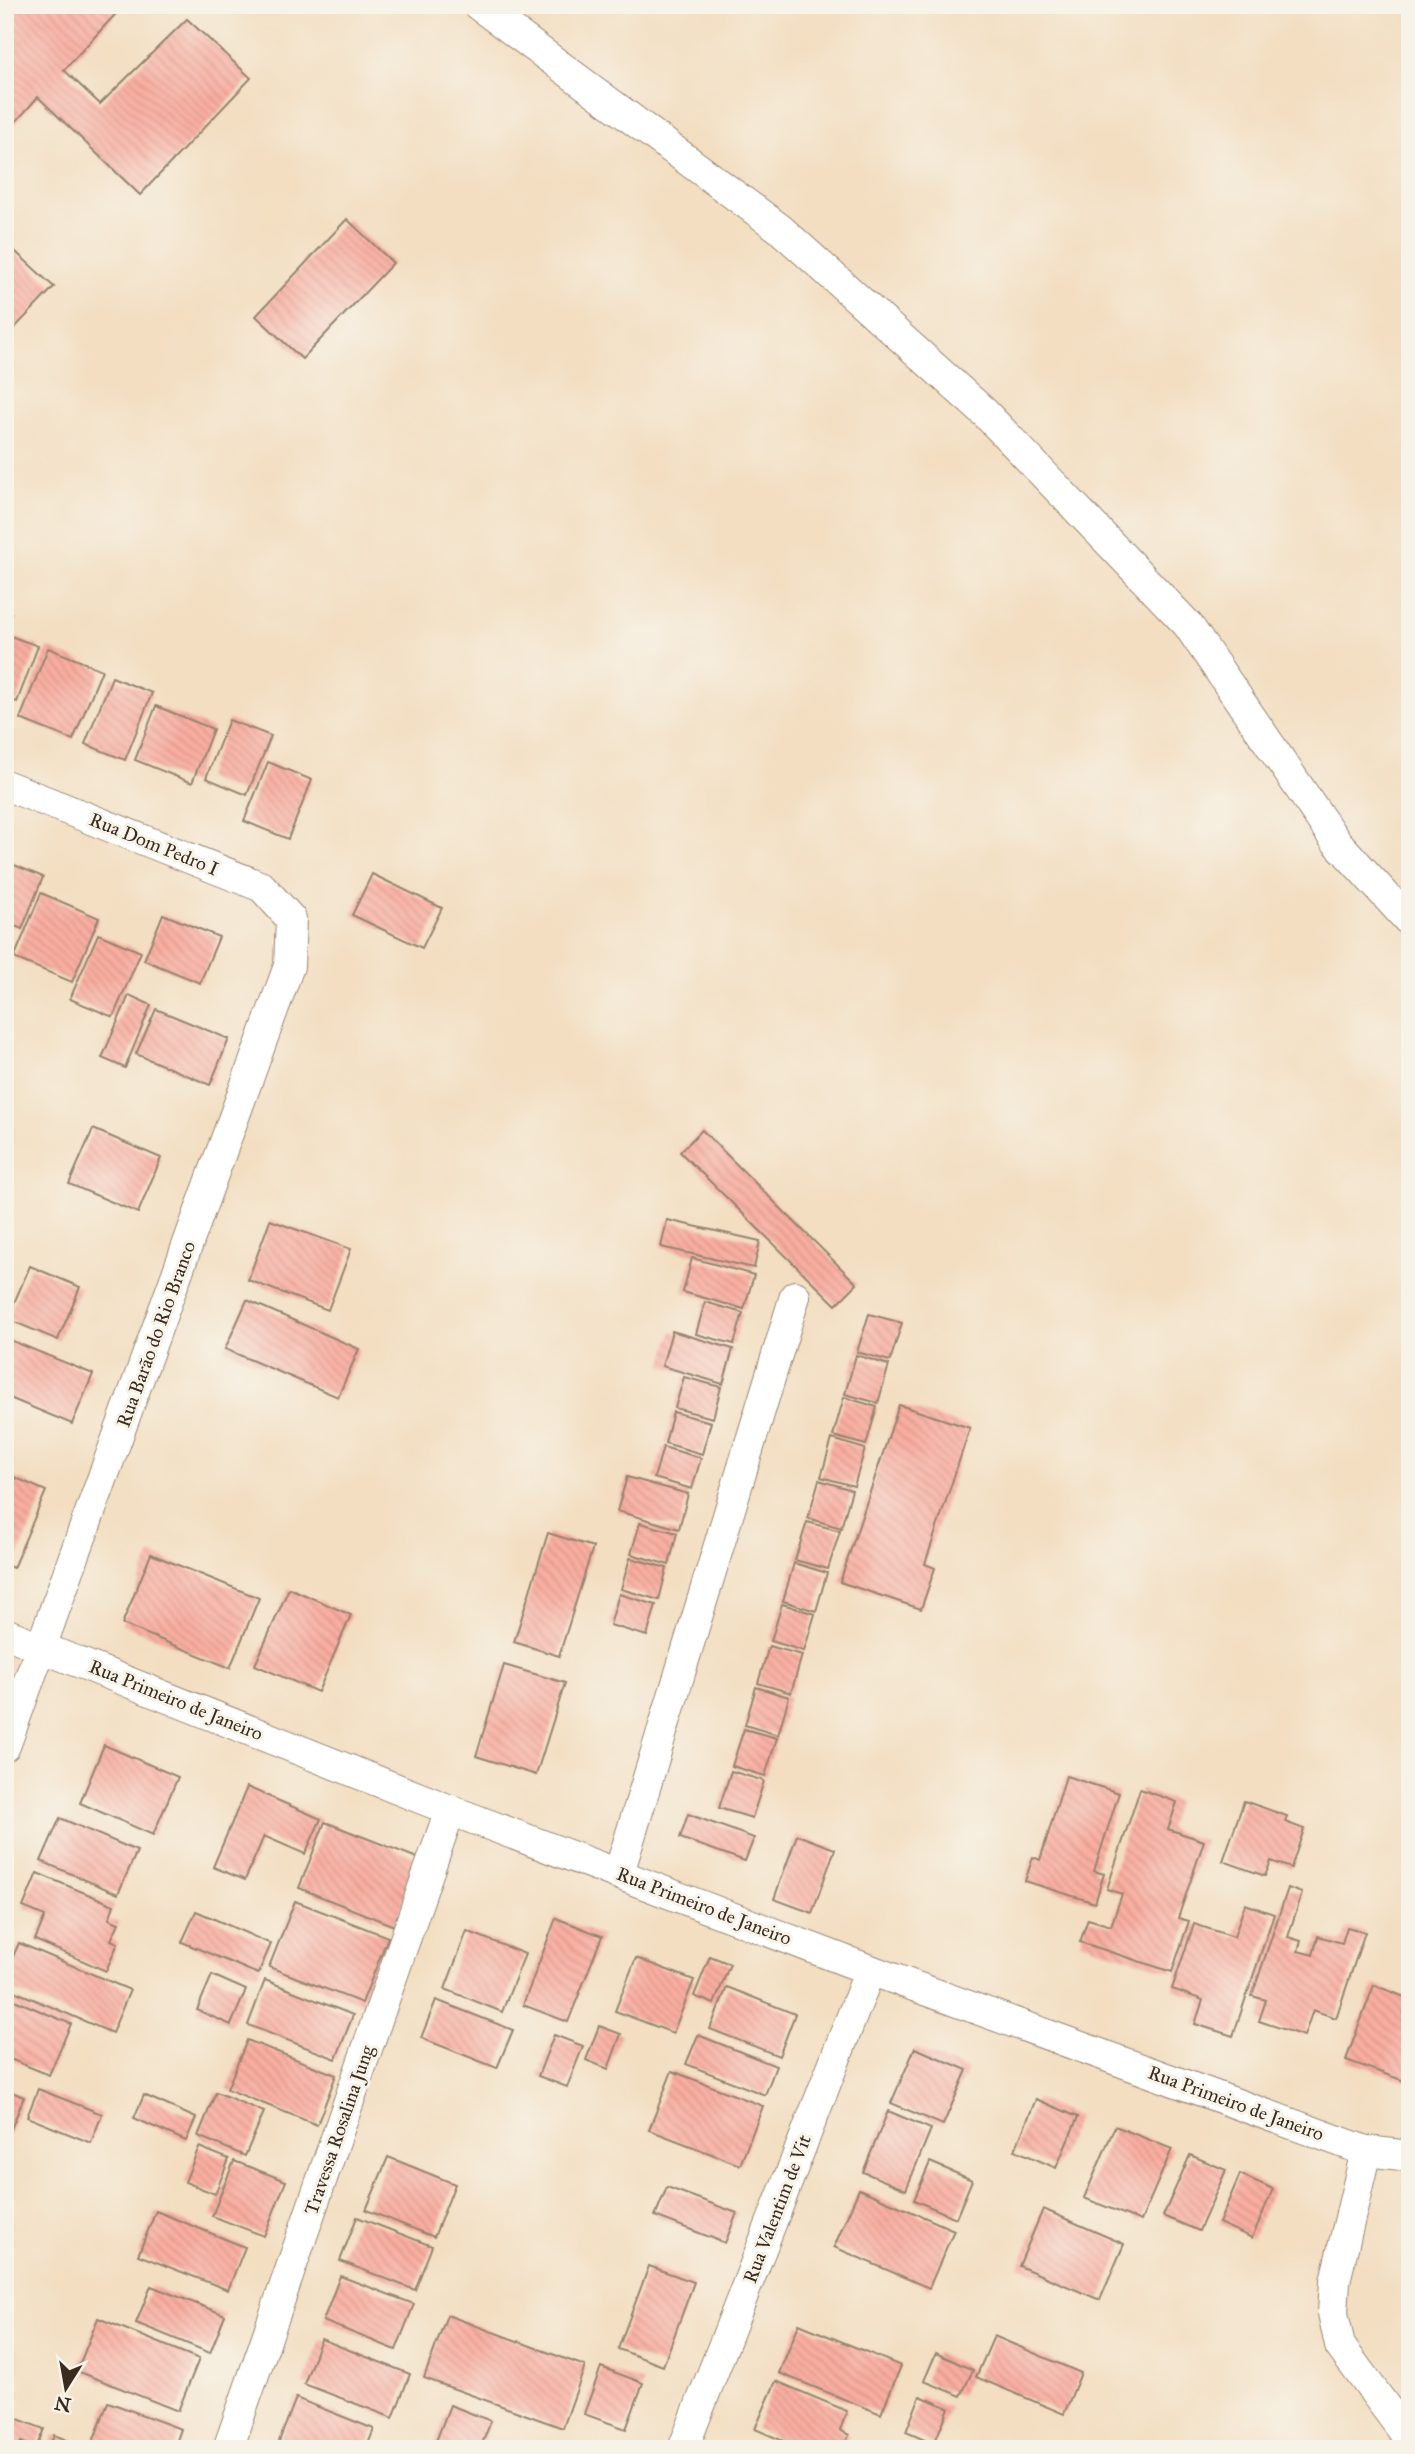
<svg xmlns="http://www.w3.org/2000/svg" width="1415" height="2454" font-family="'IM FELL Great Primer',serif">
<defs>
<pattern id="building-back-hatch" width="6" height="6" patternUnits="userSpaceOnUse" patternTransform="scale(1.75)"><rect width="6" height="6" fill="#f9aea1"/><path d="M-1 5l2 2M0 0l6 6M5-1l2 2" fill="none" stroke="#d6968a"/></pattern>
</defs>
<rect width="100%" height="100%" fill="#f7f3e8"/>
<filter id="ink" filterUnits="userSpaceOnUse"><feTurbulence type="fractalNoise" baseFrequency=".0143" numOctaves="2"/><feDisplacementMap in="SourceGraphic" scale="14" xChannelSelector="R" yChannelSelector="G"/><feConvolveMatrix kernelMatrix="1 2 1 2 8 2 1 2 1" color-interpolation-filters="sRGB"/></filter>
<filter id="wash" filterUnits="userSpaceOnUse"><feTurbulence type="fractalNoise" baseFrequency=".00686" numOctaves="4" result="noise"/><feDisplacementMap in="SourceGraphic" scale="28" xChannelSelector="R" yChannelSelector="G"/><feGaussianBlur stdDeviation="1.57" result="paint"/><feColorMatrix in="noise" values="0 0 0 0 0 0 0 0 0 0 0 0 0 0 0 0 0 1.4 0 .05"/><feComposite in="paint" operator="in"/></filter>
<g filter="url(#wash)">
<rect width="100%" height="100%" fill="#f3dec1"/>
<g id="blocks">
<g fill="url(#building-back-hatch)">
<polygon points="5,5 124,5 64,70 100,104 187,19 251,78 140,195 38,97 5,134"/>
<polygon points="347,219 393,263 302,359 256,316"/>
<polygon points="5,242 54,287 5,338"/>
<polygon points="5,611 11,613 5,628"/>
<polygon points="5,634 38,646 17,702 5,698"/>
<polygon points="48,648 102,670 73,740 20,719"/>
<polygon points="112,677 152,693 125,760 85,744"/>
<polygon points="156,706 213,729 192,783 135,760"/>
<polygon points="229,720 271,736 247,795 206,778"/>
<polygon points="268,762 312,780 288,839 244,821"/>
<polygon points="5,861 43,877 22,929 5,922"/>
<polygon points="372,874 442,908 422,948 352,915"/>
<polygon points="41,893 99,918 72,982 14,958"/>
<polygon points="163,914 219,937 200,983 144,960"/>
<polygon points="98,934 141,952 113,1017 70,999"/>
<polygon points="129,995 151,1005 125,1068 102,1058"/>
<polygon points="156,1009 229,1039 210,1085 136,1054"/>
<polygon points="93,1129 161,1158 138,1213 69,1184"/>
<polygon points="702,1130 857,1284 836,1305 680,1152"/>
<polygon points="270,1220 351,1249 328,1310 248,1280"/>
<polygon points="667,1220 760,1241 754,1268 661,1247"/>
<polygon points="692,1258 754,1275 744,1309 683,1292"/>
<polygon points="30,1266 80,1287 58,1340 7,1319"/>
<polygon points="247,1300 359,1349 338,1397 225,1349"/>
<polygon points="705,1302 743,1313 734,1344 696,1334"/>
<polygon points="869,1314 902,1323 890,1361 857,1352"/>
<polygon points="672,1331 733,1349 723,1384 662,1366"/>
<polygon points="5,1338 93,1374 72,1424 5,1396"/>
<polygon points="856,1355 889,1365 878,1403 845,1394"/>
<polygon points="684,1377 721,1387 713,1418 675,1408"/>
<polygon points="844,1397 877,1407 866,1445 833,1436"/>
<polygon points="899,1405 970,1428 925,1564 935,1568 921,1609 840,1582"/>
<polygon points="673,1412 711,1422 702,1454 665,1443"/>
<polygon points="832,1439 865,1449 854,1486 821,1477"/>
<polygon points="663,1447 701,1458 692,1489 654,1478"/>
<polygon points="7,1474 46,1491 13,1568 5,1565"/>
<polygon points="627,1477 688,1494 679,1529 617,1511"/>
<polygon points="819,1480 852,1490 841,1528 808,1518"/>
<polygon points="807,1522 840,1531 828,1569 795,1560"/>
<polygon points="640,1523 677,1533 669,1565 631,1554"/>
<polygon points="548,1533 593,1547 559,1656 514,1642"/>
<polygon points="151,1554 259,1598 230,1668 122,1624"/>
<polygon points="630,1558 667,1568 659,1600 621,1589"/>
<polygon points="794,1563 827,1573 816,1611 783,1601"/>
<polygon points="289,1588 351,1615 318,1692 255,1665"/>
<polygon points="619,1594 656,1605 647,1636 610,1625"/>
<polygon points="782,1604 815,1614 804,1651 771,1641"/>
<polygon points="769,1646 802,1655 791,1693 758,1683"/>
<polygon points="504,1665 565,1683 536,1775 476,1756"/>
<polygon points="756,1687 789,1697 778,1735 745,1725"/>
<polygon points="744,1729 777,1738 765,1776 732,1766"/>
<polygon points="104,1745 178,1777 153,1835 80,1803"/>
<polygon points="731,1771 764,1781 752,1818 719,1808"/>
<polygon points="1066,1776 1119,1793 1094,1871 1104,1874 1095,1903 1025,1881 1033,1857 1040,1860"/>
<polygon points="247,1787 321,1819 305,1854 264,1836 245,1880 213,1867"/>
<polygon points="1140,1789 1177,1802 1168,1829 1204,1841 1178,1918 1189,1921 1172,1972 1080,1942 1088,1919 1111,1926 1122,1894 1107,1889"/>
<polygon points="1244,1801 1287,1816 1285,1822 1304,1829 1291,1868 1271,1861 1265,1876 1223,1861"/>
<polygon points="688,1814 754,1838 745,1861 680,1838"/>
<polygon points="60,1818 137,1851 118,1894 41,1861"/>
<polygon points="325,1822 420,1859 394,1926 299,1888"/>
<polygon points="797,1835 835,1849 812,1913 774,1899"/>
<polygon points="37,1873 114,1905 109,1919 119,1923 111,1940 118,1943 106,1971 35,1940 45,1916 23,1907"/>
<polygon points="1288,1888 1302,1893 1288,1937 1301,1941 1298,1951 1313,1955 1318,1936 1342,1943 1347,1927 1365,1932 1336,2018 1313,2010 1304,2036 1259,2021 1266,2000 1252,1996"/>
<polygon points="295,1901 388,1937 362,2003 269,1967"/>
<polygon points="1245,1904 1274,1914 1233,2036 1195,2024 1203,2000 1172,1989 1194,1924 1234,1937"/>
<polygon points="196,1911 271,1944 258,1974 182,1942"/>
<polygon points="556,1918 602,1936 568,2022 523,2005"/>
<polygon points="467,1931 525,1954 502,2012 445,1989"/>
<polygon points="19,1943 130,1990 112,2033 5,1987 5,1974"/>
<polygon points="710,1956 730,1964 714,2004 694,1996"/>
<polygon points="636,1958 694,1980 673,2033 615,2011"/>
<polygon points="212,1975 246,1990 231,2025 197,2010"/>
<polygon points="265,1980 353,2015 336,2059 248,2025"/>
<polygon points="1374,1985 1410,1999 1404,2014 1410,2016 1410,2083 1346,2060"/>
<polygon points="727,1987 795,2014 779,2056 710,2029"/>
<polygon points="5,1996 71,2024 49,2075 5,2057"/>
<polygon points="436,2000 513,2030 497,2068 421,2038"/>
<polygon points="599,2026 621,2034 608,2069 586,2060"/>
<polygon points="554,2035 583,2046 567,2087 538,2076"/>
<polygon points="698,2035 776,2066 765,2095 686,2064"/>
<polygon points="247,2040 336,2075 317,2125 227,2089"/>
<polygon points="915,2048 967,2070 943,2125 891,2103"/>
<polygon points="672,2071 763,2106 740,2165 649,2130"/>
<polygon points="5,2089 24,2097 7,2139 5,2138"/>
<polygon points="38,2089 102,2114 91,2143 27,2117"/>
<polygon points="216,2092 264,2112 245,2156 198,2136"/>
<polygon points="144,2095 196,2118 186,2141 134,2118"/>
<polygon points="1036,2099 1078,2117 1056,2168 1015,2150"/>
<polygon points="888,2111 931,2129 906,2190 863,2172"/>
<polygon points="1115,2126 1172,2149 1141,2221 1084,2198"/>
<polygon points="199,2147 229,2159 215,2194 185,2182"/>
<polygon points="1190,2155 1226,2170 1199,2231 1163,2216"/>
<polygon points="388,2157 455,2184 434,2237 366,2210"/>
<polygon points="234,2161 286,2181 264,2236 212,2216"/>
<polygon points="930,2162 972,2180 956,2218 914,2200"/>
<polygon points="1240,2174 1273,2189 1252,2238 1219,2223"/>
<polygon points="667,2187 737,2213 725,2243 655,2216"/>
<polygon points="859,2189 954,2230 929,2288 834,2247"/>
<polygon points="1043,2209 1124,2244 1100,2300 1019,2266"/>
<polygon points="156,2211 245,2247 228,2290 138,2255"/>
<polygon points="357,2217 432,2246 415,2290 340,2261"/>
<polygon points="649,2266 694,2282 663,2366 618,2349"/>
<polygon points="340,2276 414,2304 396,2350 323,2321"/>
<polygon points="151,2286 225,2315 210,2353 136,2323"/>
<polygon points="447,2315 585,2366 563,2428 424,2378"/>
<polygon points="98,2318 199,2359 178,2411 77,2371"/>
<polygon points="799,2324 901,2366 881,2414 779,2373"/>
<polygon points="994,2336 1081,2373 1064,2414 976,2377"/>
<polygon points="321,2339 410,2374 393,2418 304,2384"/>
<polygon points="936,2353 973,2370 961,2396 924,2381"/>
<polygon points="601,2367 643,2383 626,2429 584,2414"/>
<polygon points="776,2381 847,2411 840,2430 849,2435 845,2444 856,2449 802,2449 755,2429"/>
<polygon points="920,2396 949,2408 934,2444 906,2432"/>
<polygon points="296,2398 374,2429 366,2449 276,2449"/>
<polygon points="108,2402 181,2429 174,2449 113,2449 93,2442"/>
<polygon points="450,2405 491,2421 480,2449 433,2449"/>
<polygon points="5,2414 44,2429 36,2448 21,2442 18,2449 5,2449"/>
<polygon points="54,2435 89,2449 49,2449"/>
</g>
</g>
</g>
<g filter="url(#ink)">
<use href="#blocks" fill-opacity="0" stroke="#978470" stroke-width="2"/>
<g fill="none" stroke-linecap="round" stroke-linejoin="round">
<g stroke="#978470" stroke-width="32">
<g id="street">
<polyline points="478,5 779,228 985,413 1188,625 1335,840 1410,922"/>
<polyline points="5,785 262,887 291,919 289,966 5,1746"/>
<polyline points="5,1633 450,1810 870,1970 1366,2151 1410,2156"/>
<polyline points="619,1873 795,1296"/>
<polyline points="1366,2151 1335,2281 1333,2313 1340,2346 1410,2440"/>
<polyline points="228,2449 450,1810"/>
<polyline points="683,2449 870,1970"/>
</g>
</g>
<use href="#street" stroke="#fff" stroke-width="30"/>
</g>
</g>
<g text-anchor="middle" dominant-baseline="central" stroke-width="6" stroke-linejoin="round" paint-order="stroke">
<g font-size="19" fill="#3b2a1e" stroke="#f7f3e8">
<text transform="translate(154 844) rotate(22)">Rua Dom Pedro I</text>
<text transform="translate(156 1334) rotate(-70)">Rua Barão do Rio Branco</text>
<text transform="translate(176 1700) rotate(22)">Rua Primeiro de Janeiro</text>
<text transform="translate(704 1906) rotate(21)">Rua Primeiro de Janeiro</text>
<text transform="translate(1236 2103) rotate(20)">Rua Primeiro de Janeiro</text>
<text transform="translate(339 2130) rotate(-71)">Travessa Rosalina Jung</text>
<text transform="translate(777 2209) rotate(-69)">Rua Valentim de Vit</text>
</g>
</g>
<rect width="1415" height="2454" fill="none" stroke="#f7f3e8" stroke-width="28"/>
<g transform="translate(66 2388) rotate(191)" stroke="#f7f3e8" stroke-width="5" paint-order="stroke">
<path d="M0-5L12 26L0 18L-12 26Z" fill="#3b2a1e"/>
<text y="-10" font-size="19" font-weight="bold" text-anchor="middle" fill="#3b2a1e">N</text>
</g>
</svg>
